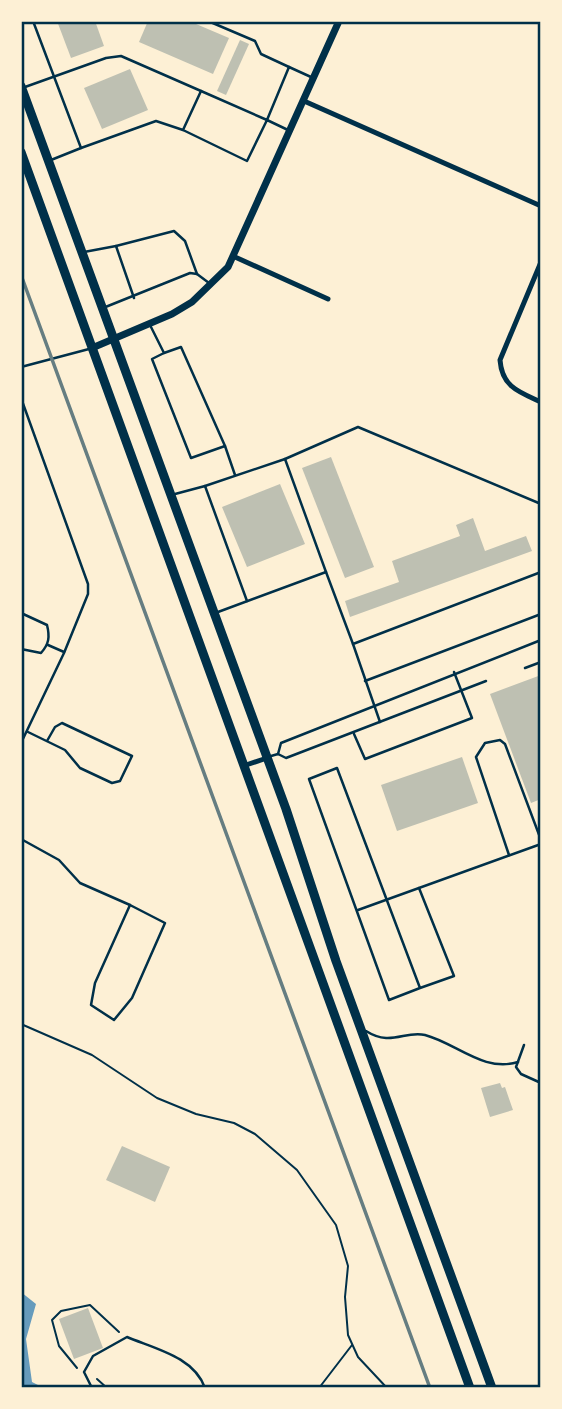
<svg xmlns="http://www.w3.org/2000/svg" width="562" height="1409" font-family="Jost,sans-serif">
<rect width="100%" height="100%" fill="#fdf0d5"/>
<polygon fill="#669bbc" points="21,1292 36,1304 26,1339 32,1382 44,1388 21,1388"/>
<g fill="#bec0b2">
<polygon points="57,21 95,21 104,46 71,58"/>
<polygon points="148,21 189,21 229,38 213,74 139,42"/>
<polygon points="240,40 249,44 226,95 217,91"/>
<polygon points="130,69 148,110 102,129 84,88"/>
<polygon points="331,457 374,567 345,578 302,468"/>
<polygon points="280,484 305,544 247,567 222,507"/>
<polygon points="473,518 485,551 526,536 532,551 350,617 345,601 399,582 392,561 460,536 456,525"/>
<polygon points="541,675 541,799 531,803 490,694"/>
<polygon points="462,757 478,803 397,831 381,785"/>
<polygon points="500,1083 502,1088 505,1087 513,1110 490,1117 481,1088"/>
<polygon points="122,1146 170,1167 155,1202 106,1180"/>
<polygon points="88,1308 103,1348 74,1359 59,1319"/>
</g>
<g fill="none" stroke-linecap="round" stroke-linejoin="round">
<g stroke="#003049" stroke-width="2">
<polyline points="21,1024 92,1055 157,1098 196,1114 234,1123 255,1134 297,1170 336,1225 348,1266 345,1297 348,1335 358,1357 387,1388"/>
<polyline points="77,1368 59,1346 52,1320 61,1311 90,1305 119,1332"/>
<polyline points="97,1379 107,1388"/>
<polyline points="319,1388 352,1345"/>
</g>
<g stroke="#003049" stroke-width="2.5">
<polyline points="33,21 81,148 51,160"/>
<polyline points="208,21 255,41 261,54 289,67"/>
<polyline points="25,87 106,58 121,56 201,91 183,130 247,161 267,120 288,130"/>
<polyline points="201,91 267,120 289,67 311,77"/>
<polyline points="81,148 156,121 183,130"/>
<polyline points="116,246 174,231 185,241 197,274"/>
<polyline points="84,252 116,246 134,298"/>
<polyline points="103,308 190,273 197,274 209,283"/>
<polyline points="150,325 164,353 152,359 191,458 225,446 235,475"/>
<polyline points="164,353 181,347 225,446"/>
<polyline points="21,367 89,349"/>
<polyline points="21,398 88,584 88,594 64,653 21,743"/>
<polyline points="285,459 358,427 541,504"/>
<polyline points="205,486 285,459 326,572"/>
<polyline points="175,494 205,486 247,601"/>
<polyline points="218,612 326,572 353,644"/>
<path d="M21,613l26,12c3,12 2,19 -6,28l-20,-4"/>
<polyline points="48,645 64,652"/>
<polyline points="525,668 541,662"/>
<polyline points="365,681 541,614"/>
<polyline points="380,722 353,644 541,572"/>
<polyline points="28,732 65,750 80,768 112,783 120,781 132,756 62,723 55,727 47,741"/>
<polyline points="354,734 365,759 472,718 454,672"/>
<polyline points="278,754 281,743 541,640"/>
<polyline points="271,756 278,754 286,758 486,681"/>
<polyline points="21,839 59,860 80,883 130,905"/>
<polyline points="509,855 476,757 485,743 500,740 505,744 541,840"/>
<polyline points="419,888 454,976 420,988 337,768 309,779 389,1000 420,988"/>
<polygon points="130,905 165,923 132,998 114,1020 91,1005 95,983"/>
<polyline points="358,910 541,844"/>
<path d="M366,1031c25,16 39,-1 59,4 31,8 59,38 93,27"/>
<polyline points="524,1045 516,1067 521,1074 541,1083"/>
<path d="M92,1388l-8,-16 9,-16 34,-19c29,12 67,20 78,51"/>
</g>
<g stroke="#003049" stroke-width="5">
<polyline points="304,101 541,206"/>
<polyline points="235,257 328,299"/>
<path d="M541,262l-41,98c2,27 19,32 41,42"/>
<polyline points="246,765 267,758"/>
</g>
<polyline stroke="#003049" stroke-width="7" points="92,348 172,314 192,302 228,267 339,21"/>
<g stroke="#003049" stroke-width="9">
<polyline points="21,86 286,809 336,961 492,1388"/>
<polyline points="21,152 470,1388"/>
</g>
<polyline stroke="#657d81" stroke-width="3.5" points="21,275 430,1388"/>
</g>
<rect width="562" height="1409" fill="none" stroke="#fdf0d5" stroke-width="46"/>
<rect x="23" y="23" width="516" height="1363" fill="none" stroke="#003049" stroke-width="2.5"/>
</svg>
